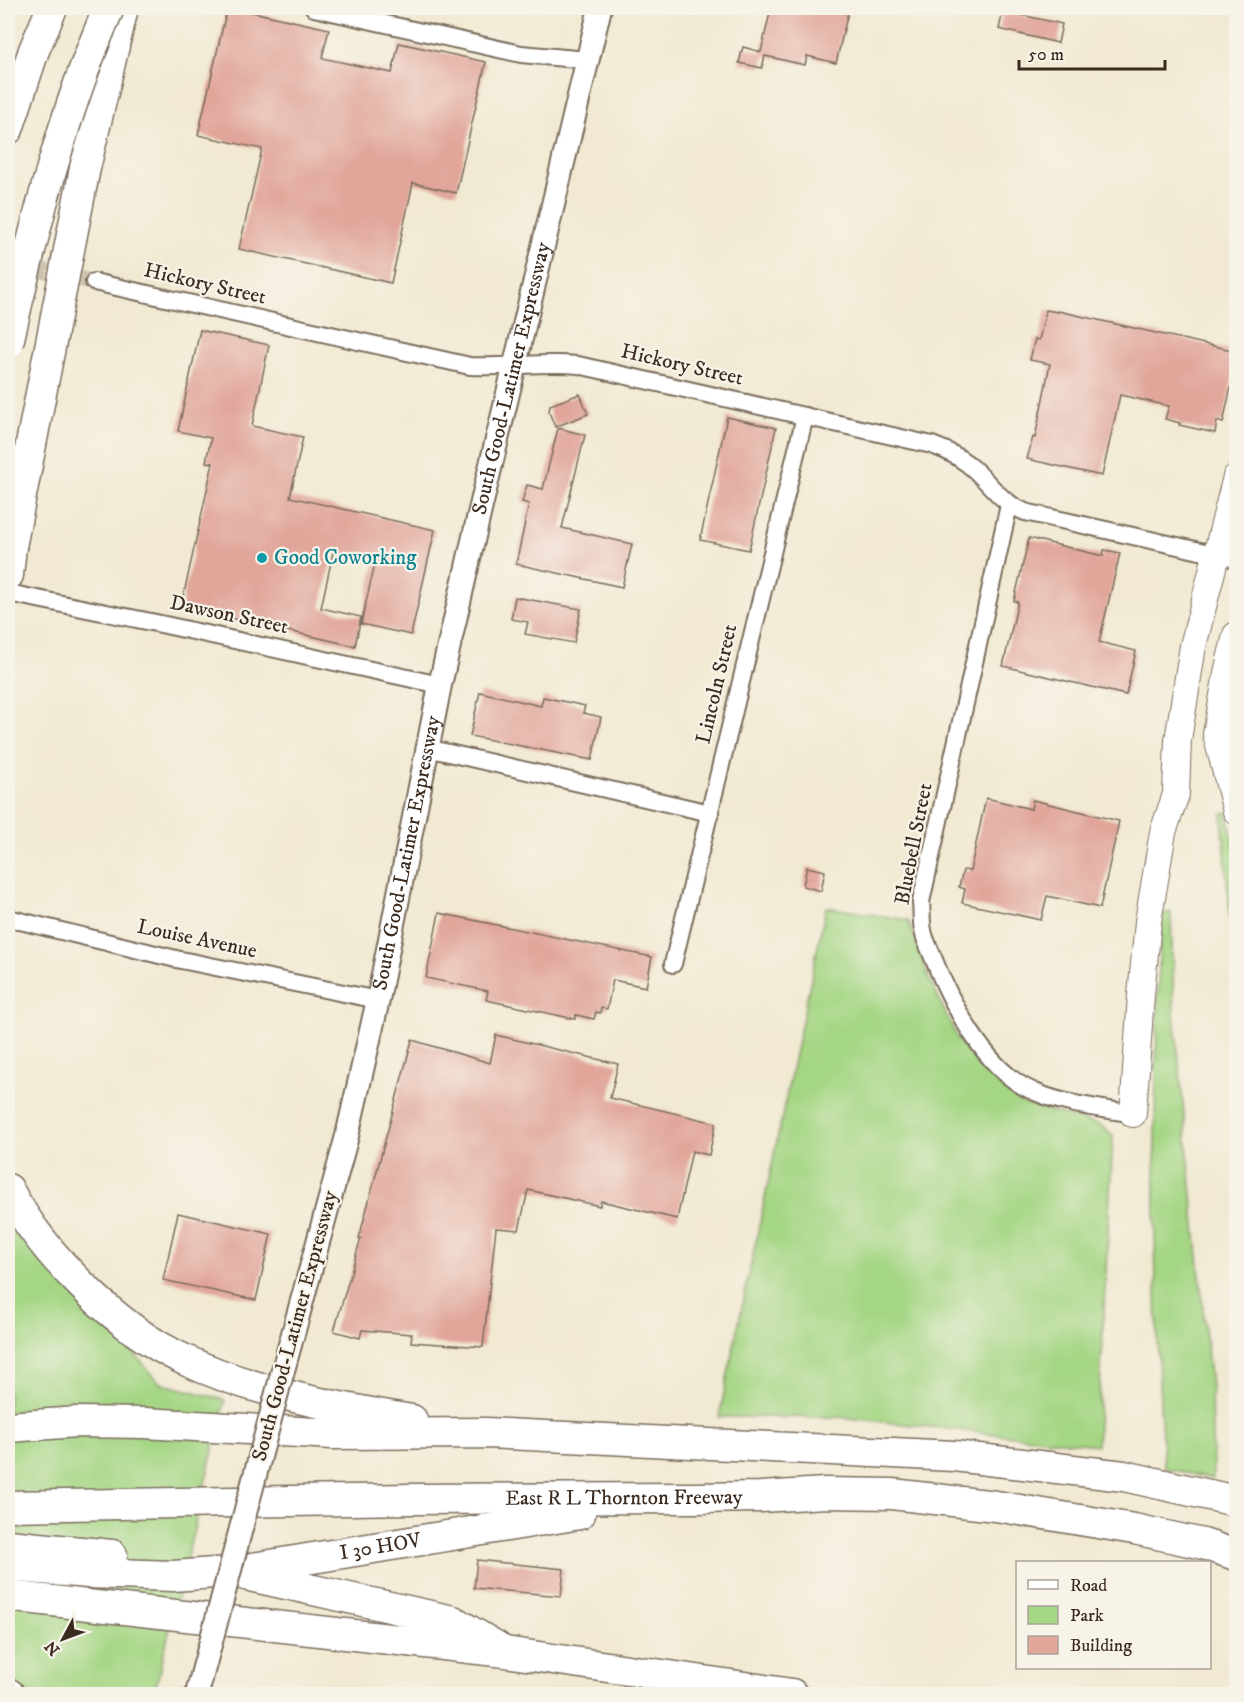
<svg xmlns="http://www.w3.org/2000/svg" width="1244" height="1702" font-family="'IM FELL DW Pica',serif">
<rect width="100%" height="100%" fill="#f7f3e8"/>
<filter id="ink" filterUnits="userSpaceOnUse"><feTurbulence type="fractalNoise" baseFrequency=".0167" numOctaves="2"/><feDisplacementMap in="SourceGraphic" scale="12" xChannelSelector="R" yChannelSelector="G"/><feConvolveMatrix kernelMatrix="1 2 1 2 8 2 1 2 1" color-interpolation-filters="sRGB"/></filter>
<filter id="wash" filterUnits="userSpaceOnUse"><feTurbulence type="fractalNoise" baseFrequency=".008" numOctaves="4" result="noise"/><feDisplacementMap in="SourceGraphic" scale="24" xChannelSelector="R" yChannelSelector="G"/><feGaussianBlur stdDeviation="1.35" result="paint"/><feColorMatrix in="noise" values="0 0 0 0 0 0 0 0 0 0 0 0 0 0 0 0 0 1.4 0 .05"/><feComposite in="paint" operator="in"/></filter>
<g filter="url(#wash)">
<rect width="100%" height="100%" fill="#f1e9d2"/>
<g fill="#a5d684" stroke="#708051" stroke-width="1.5">
<polygon points="1227,812 1236,855 1236,977 1233,955 1222,814"/>
<polygon points="826,907 908,920 928,976 958,1039 983,1072 1021,1103 1100,1125 1113,1136 1097,1445 839,1417 719,1417"/>
<path d="M1171,912l3,100 37,377 2,90 -49,-11c-13,-184 -11,-369 -3,-554z"/>
<polygon points="8,1211 160,1383 225,1400 154,1694 8,1694"/>
</g>
<g id="blocks">
<g fill="#e1a59a">
<polygon points="227,8 234,8 329,29 322,58 392,73 399,43 486,62 456,193 413,183 391,283 239,249 262,149 198,135"/>
<polygon points="771,8 849,8 836,63 807,56 805,65 765,56 762,68 739,63 743,47 761,52"/>
<polygon points="1003,11 1062,24 1058,43 999,29"/>
<polygon points="1046,310 1058,312 1058,311 1236,351 1236,363 1223,423 1217,421 1215,433 1179,425 1180,423 1165,419 1169,406 1120,395 1102,476 1027,459 1033,437 1035,438 1050,364 1030,360 1035,339 1039,340"/>
<polygon points="200,330 269,345 252,426 303,437 290,497 435,530 411,635 361,624 375,563 333,553 321,608 361,617 355,646 181,607 213,463 206,462 211,438 178,431"/>
<polygon points="580,394 588,414 555,427 549,412 550,405"/>
<polygon points="727,417 776,428 749,550 700,540"/>
<polygon points="558,428 585,435 562,528 632,544 622,587 516,564 529,504 522,502 527,485 543,489"/>
<polygon points="1029,538 1103,556 1104,550 1120,553 1099,642 1136,651 1126,695 1003,666 1018,602 1014,601"/>
<polygon points="515,597 581,609 574,643 525,634 528,622 511,619"/>
<polygon points="480,692 541,706 543,697 585,706 583,713 601,717 592,760 470,736"/>
<polygon points="986,798 1031,809 1033,800 1119,821 1100,908 1047,896 1041,920 962,903 965,889 959,887 963,870 970,871"/>
<polygon points="807,867 825,871 821,891 803,886"/>
<polygon points="439,913 652,957 646,987 613,980 607,1009 601,1008 600,1013 596,1012 594,1019 576,1015 575,1019 486,1000 488,991 426,978"/>
<polygon points="496,1035 618,1064 610,1098 716,1123 709,1155 692,1151 677,1219 601,1201 600,1206 528,1190 519,1230 496,1228 483,1347 411,1342 412,1334 362,1330 360,1338 334,1331 361,1238 359,1238 412,1040 490,1063"/>
<polygon points="178,1213 271,1234 256,1300 163,1280"/>
<polygon points="477,1560 564,1569 561,1596 474,1588"/>
</g>
</g>
</g>
<g filter="url(#ink)">
<use href="#blocks" fill-opacity="0" stroke="#7b6d5d" stroke-width="1.5"/>
<g fill="none" stroke-linecap="round" stroke-linejoin="round">
<polyline stroke="#cdc3ae" stroke-width="16" stroke-dasharray="16 8" stroke-linecap="butt" points="8,263 94,282"/>
<g stroke="#7b6d5d" stroke-width="20">
<g id="minor">
<polyline points="314,8 521,54 587,60"/>
<path d="M94,282l376,84c36,2 72,-5 108,-1l354,80c17,6 32,14 45,27 17,17 25,30 48,40l211,47"/>
<path d="M1009,505l-88,397c1,9 0,19 2,28 1,8 6,17 9,25 18,46 54,118 103,137 30,13 66,16 98,22"/>
<polyline points="8,593 156,623 440,685"/>
<polyline points="427,748 710,813"/>
<polyline points="8,918 176,959 378,1000"/>
<polyline points="673,964 805,416"/>
</g>
</g>
<g stroke="#7b6d5d" stroke-width="26">
<g id="secondary">
<path id="s1" d="M282,1374l65,-238 31,-136 62,-315 38,-166 122,-511"/>
</g>
</g>
<g stroke="#7b6d5d" stroke-width="28">
<g id="primary">
<polyline points="1236,635 1228,668 1216,734 1236,811"/>
<polyline points="1133,1114 1141,995 1148,922 1163,832 1176,794 1178,740 1193,646 1236,477"/>
</g>
</g>
<g stroke="#7b6d5d" stroke-width="33">
<g id="motorway">
<polyline points="8,129 34,50 52,8"/>
<polyline points="85,168 123,8"/>
<polyline points="8,575 11,547"/>
<path d="M8,1189c35,66 109,140 177,171 71,33 150,47 227,60"/>
<polyline points="8,1427 77,1422 145,1423 333,1434 486,1433 954,1456 1124,1476 1236,1501"/>
<path id="s2" d="M8,1506l402,-7 283,-1 68,-1 64,-4 67,1 104,12 138,23 69,15 33,11"/>
<polyline points="8,1545 112,1555"/>
<path id="s3" d="M8,1566l80,7 85,3 55,-4 352,-58"/>
<polyline points="245,1575 453,1621 497,1647"/>
<polyline points="8,1596 505,1652 792,1694"/>
<polyline points="8,1694 9,1694"/>
</g>
</g>
<use href="#minor" stroke="#fff" stroke-width="16"/>
<use href="#secondary" stroke="#fff" stroke-width="22"/>
<use href="#primary" stroke="#fff" stroke-width="26"/>
<use href="#motorway" stroke="#fff" stroke-width="30"/>
<g stroke="#7b6d5d" stroke-width="26" stroke-linecap="butt">
<polyline id="secondary-bridge" points="197,1694 282,1374"/>
</g>
<g stroke="#7b6d5d" stroke-width="33" stroke-linecap="butt">
<g id="motorway-bridge">
<path d="M8,343c26,-114 54,-229 101,-335"/>
<polyline points="11,547 85,168"/>
</g>
</g>
<use href="#secondary-bridge" stroke="#fff" stroke-width="22"/>
<use href="#motorway-bridge" stroke="#fff" stroke-width="30"/>
</g>
</g>
<circle fill="#0f9aa8" stroke="#f7f3e8" stroke-width="2" cx="262" cy="558" r="6"/>
<g text-anchor="middle" dominant-baseline="central" stroke-width="4.5" stroke-linejoin="round" paint-order="stroke">
<g font-size="21" fill="#3b2a1e" stroke="#f7f3e8">
<text transform="translate(205 284) rotate(13)">Hickory Street</text>
<text transform="translate(682 365) rotate(13)">Hickory Street</text>
<text stroke="none"><textPath href="#s1" startOffset="1022">South Good-Latimer Expressway</textPath></text>
<text transform="translate(229 615) rotate(12)">Dawson Street</text>
<text transform="translate(717 684) rotate(-77)">Lincoln Street</text>
<text transform="translate(914 844) rotate(-79)">Bluebell Street</text>
<text stroke="none"><textPath href="#s1" startOffset="536">South Good-Latimer Expressway</textPath></text>
<text transform="translate(197 939) rotate(12)">Louise Avenue</text>
<text transform="translate(295 1326) rotate(-75)">South Good-Latimer Expressway</text>
<text stroke="none"><textPath href="#s2" startOffset="616">East R L Thornton Freeway</textPath></text>
<text stroke="none"><textPath href="#s3" startOffset="375">I 30 HOV</textPath></text>
</g>
<g font-size="21" fill="#0d838f" stroke="#f7f3e8" text-anchor="start">
<text x="274" y="558">Good Coworking</text>
</g>
</g>
<rect width="1244" height="1702" fill="none" stroke="#f7f3e8" stroke-width="30"/>
<rect x="1016" y="1561" width="195" height="108" fill="#f7f3e8" stroke="#aca397" stroke-width="1.5"/>
<rect x="1028" y="1580" width="30" height="9" fill="#ffffff" stroke="#aca397" stroke-width="1.5"/>
<text x="1070" y="1591" font-size="18" fill="#3b2a1e">Road</text>
<rect x="1028" y="1606" width="30" height="18" fill="#a5d684" stroke="#aca397" stroke-width="1.5"/>
<text x="1070" y="1621" font-size="18" fill="#3b2a1e">Park</text>
<rect x="1028" y="1636" width="30" height="18" fill="#e1a59a" stroke="#aca397" stroke-width="1.5"/>
<text x="1070" y="1651" font-size="18" fill="#3b2a1e">Building</text>
<g transform="translate(63 1639) rotate(229)" stroke="#f7f3e8" stroke-width="4.5" paint-order="stroke">
<path d="M0-4.5L10 22L0 15L-10 22Z" fill="#3b2a1e"/>
<text y="-9" font-size="16" font-weight="bold" text-anchor="middle" fill="#3b2a1e">N</text>
</g>
<path d="M1019 60v9h146v-9" fill="none" stroke="#3b2a1e" stroke-width="3"/>
<text x="1028" y="60" font-size="18" fill="#3b2a1e" stroke="#f7f3e8" stroke-width="4.5" paint-order="stroke">50 m</text>
</svg>
